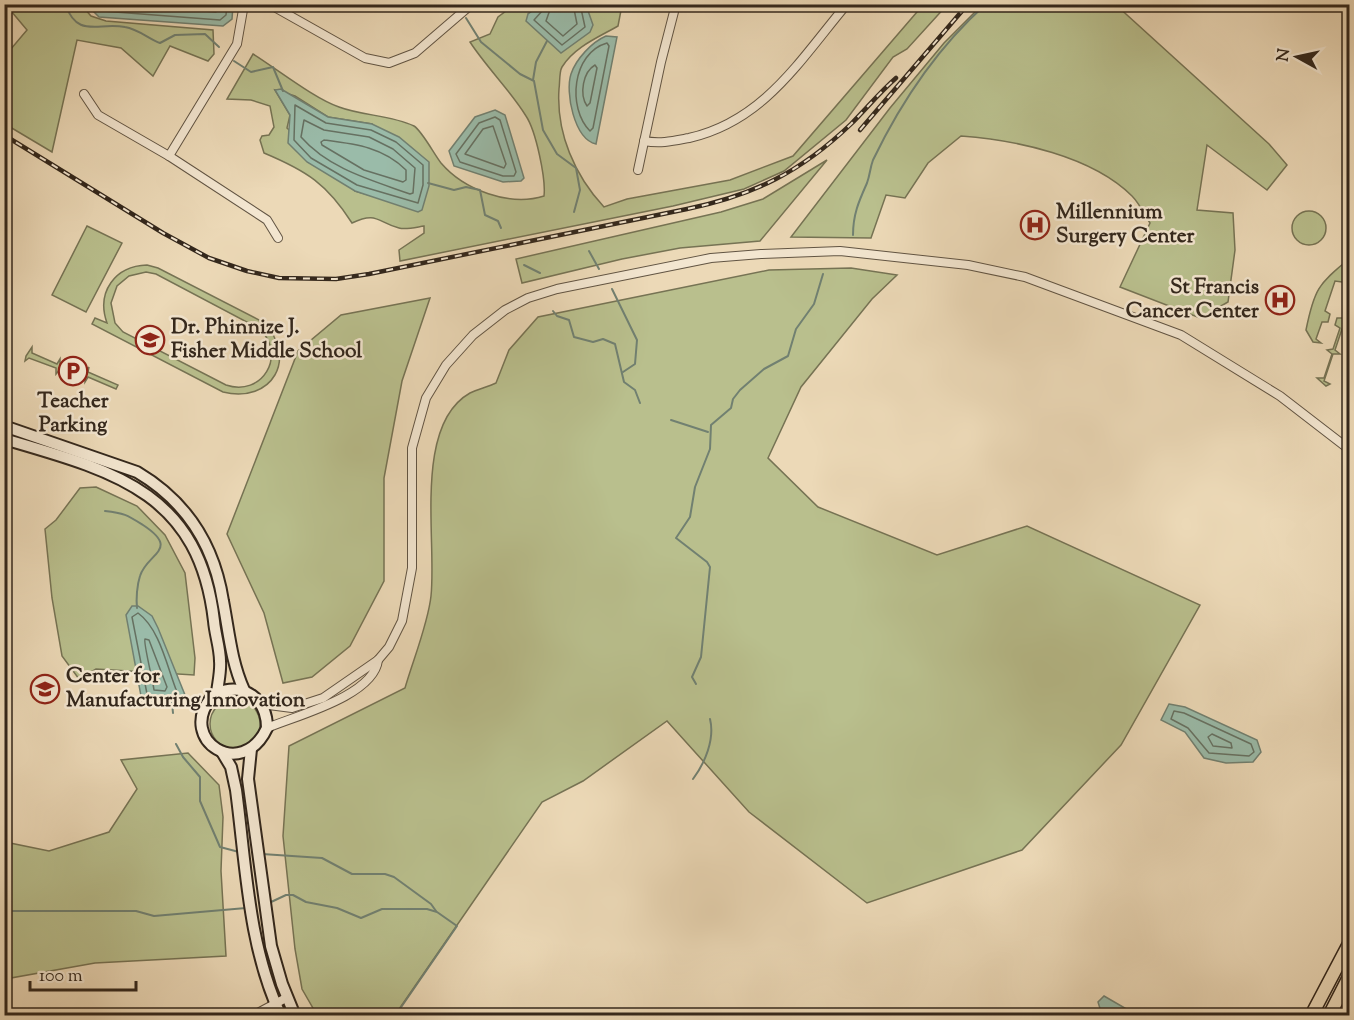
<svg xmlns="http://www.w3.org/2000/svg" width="1354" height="1020" font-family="'Sorts Mill Goudy',serif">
<rect width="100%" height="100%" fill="#ecd9b7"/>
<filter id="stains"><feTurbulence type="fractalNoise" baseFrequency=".00333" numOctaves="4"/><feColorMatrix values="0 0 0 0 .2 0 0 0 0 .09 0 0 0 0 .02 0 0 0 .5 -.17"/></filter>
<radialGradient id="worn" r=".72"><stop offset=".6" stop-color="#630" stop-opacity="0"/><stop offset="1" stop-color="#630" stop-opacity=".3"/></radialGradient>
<g fill="#b9bf8d" stroke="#767354" stroke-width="1.5" fill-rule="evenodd">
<path d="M983,4l133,1 153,139 18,21 -20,25 -60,-45 -10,65 36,3 2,37 -7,52 -28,16 -80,-31 30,-64c-5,-8 -11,-20 -18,-27 -40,-40 -116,-56 -171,-60l-33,27 -23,35 -19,-3 -15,43 -80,-1 99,-129 54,-65z"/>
<polygon points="6,5 84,5 84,8 91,16 106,21 213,30 214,54 208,61 170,46 153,76 121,48 77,40 52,152 5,124 5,56 27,30"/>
<path d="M514,5h28l-14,9 59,-6 -1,-3h16l-2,2 22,-2 -4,21c-19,11 -44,21 -56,41 -3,5 -2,16 -3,22 -3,44 16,87 45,118l23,-8 103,-19 63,-24 130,-151h24l-40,44 -14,8 -47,63 -62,51 -40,18 -71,17 -273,55 -1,-11 25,-17v-7c-7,1 -18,4 -25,2 -22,-6 -22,-17 -47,-5 -25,-39 -45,-52 -88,-70l-4,-13 2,-4 7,-1 5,-8 -4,-21 -19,-6 -24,-1 26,-45c24,15 62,45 86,53 24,9 52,8 75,19 8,5 20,28 27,37 23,27 69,44 103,33 2,-17 -8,-65 -18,-80 -16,-26 -39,-48 -56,-74l20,-8 8,-17zM275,90l20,6 33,21 44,7 14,76 -31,-9 -68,-63 3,-13z"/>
<polygon points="827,160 760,241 680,248 622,259 522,283 516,259 721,212 763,199"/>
<circle cx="1309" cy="228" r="17"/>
<polygon points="87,226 122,243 86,312 52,295"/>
<path d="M1349,259l-3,20 -4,3 -7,-1 -10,30 5,3 -2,8h-6l-6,17 5,4 -8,-1 -7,-12c8,-40 12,-46 43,-71z"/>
<path d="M147,265l11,3 105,54c36,36 9,82 -40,70l-131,-68 3,-6 12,5c-11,-31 8,-57 40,-58zM146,272l10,2 104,55c27,27 2,68 -34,56l-103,-53 -8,-9 -4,-20 6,-17 12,-10z"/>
<path d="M851,268l46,7 -25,24 -71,88 -33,71 50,49 119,48 90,-29 173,79 -79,140 -99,105 -155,53 -118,-91 -82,-91 -84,60 -41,21 -147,213h-78l-15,-26 -7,-40 -12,-113 6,-90 116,-58c8,-28 23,-64 26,-92 6,-55 -18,-171 39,-203 8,-4 18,-6 26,-10l13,-33 29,-33 231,-47z"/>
<polygon points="430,298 402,381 384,478 384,581 350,646 312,677 283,683 264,613 227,534 298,351 341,315"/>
<polygon points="1349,301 1345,318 1349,320 1348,329 1342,329 1335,350 1340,354 1333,354 1324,381 1330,384 1326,386 1317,378 1324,378 1332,354 1327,350 1333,349 1340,328 1335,325 1337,318 1344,318"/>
<polygon points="32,347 32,353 57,364 60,359 60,365 85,372 89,367 88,372 118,385 116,389 88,377 85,382 85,375 60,369 56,374 56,368 29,358 25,361 26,356"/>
<polygon points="96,487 137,506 165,535 185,573 195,658 194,675 96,669 79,679 62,656 52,598 45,529 56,520 80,488"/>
<circle cx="235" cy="724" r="25"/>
<polygon points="188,753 219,785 223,817 221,871 226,956 95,963 5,979 5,842 49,851 109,832 137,789 121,760"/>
</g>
<g fill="#9abba9" stroke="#718071" stroke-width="1.5">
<polygon points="93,4 233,4 233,5 232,19 223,26 99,17 92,10"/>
<polygon points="542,4 586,5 593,25 590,32 561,53 526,21 528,14"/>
<path d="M606,36l11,1 -21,107c-22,-5 -31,-52 -25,-70 5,-15 21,-32 35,-38z"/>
<polygon points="281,89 328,117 372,124 399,137 429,162 429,186 422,210 418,212 355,191 307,162 288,143 290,115 275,90"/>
<polygon points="495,110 505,115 524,178 521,181 503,182 454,166 449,151 475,117"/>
<polygon points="132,606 138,606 152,616 158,628 187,700 143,707 126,615"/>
<polygon points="1169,704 1185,707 1257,740 1261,752 1253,762 1226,763 1204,758 1185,732 1161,720"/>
<polygon points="1104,996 1130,1011 1131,1015 1102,1015 1098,1002"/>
</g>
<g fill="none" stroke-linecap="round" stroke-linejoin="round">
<g stroke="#667162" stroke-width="1.5">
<polyline points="98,4 102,11 220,20 226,15 227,4"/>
<polyline points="118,4 216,12 219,4"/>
<polyline points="544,4 543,10 534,20 562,45 585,27 580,4"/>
<polyline points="552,4 546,21 563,36 577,24 573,4"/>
<path d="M607,43l2,3 -16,82 -3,3c-23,-23 -18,-78 17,-88z"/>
<path d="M595,65l2,3 -7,35 -3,3c-8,-12 -4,-34 8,-41z"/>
<polygon points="295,105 326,123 371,130 396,142 423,165 423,185 418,203 357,185 311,158 294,140"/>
<polygon points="495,117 500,120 516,172 514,176 503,176 460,162 456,154 479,123"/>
<path d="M304,120l20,10 45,7 24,12 22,19 -2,25 -3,1c-39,-14 -81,-25 -109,-57z"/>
<polygon points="493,126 506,164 504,168 465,154 483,129"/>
<path d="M324,140c31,4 59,7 82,30v10l-3,2 -39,-12 -42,-25 -1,-3z"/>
<path d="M138,613c22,16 29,54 39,79l-1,4 -28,3 -16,-82z"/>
<path d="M145,639l4,1 18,47 -2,4 -11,-1c-1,-9 -11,-48 -9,-51z"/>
<polygon points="1174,711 1184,713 1251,744 1254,752 1249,756 1209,753 1188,728 1171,719"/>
<polygon points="1212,734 1231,743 1232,748 1213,746 1208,737"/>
</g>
<g stroke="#718071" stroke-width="2">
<path d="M65,4c13,35 32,18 60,23 13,2 24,12 35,16l15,-8 30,-1 14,13"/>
<polyline points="455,4 456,6"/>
<polyline points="466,18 481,42 520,74 534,81 543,130 557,154 576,168 580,190 574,212"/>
<polyline points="234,61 251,72 273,67 283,91"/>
<polyline points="533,80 536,62 547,41"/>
<polyline points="428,183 454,190 466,187 480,190 485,215 498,221 501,228"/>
<path d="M853,235c0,-21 6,-34 14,-52 3,-8 3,-15 6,-23 28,-58 65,-113 113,-156"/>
<polyline points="589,251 599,269"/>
<polyline points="524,265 540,273"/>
<polyline points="612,289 637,340 635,364 623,372"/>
<polyline points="553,311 557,316 569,320 574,337 593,342 603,339 615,344 624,382 635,390 640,403"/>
<polyline points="671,420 708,432"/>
<path d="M105,511c19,2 22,4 38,14 38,25 4,28 -3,51 -3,9 -4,23 -3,32"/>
<polyline points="696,684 692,677 701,657 710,567 707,562 676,538 690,517 695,487 710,449 711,425 731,408 733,399 740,390 764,369 788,356 796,329 814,304 823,274"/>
<polyline points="172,703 173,713"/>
<polyline points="176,744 183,757 200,777 200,801 220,847 239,852"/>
<path d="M693,779c12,-16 22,-40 17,-60"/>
<polyline points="262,854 322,858 352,874 385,874 394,877 431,904 436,911"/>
<polyline points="269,903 286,895 293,895 306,902 337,908 361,918 382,909 427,909 437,912 457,926 395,1016"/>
<polyline points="4,911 136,911 154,916 246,908"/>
</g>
<g stroke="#615443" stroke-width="10">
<g id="street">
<polyline points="269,4 365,58 389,63 415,53 472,4"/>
<polyline points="84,94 98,115 169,156 267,220 278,238"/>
<path d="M644,141c17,3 29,0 45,-3 75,-17 111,-78 158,-134"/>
<polyline points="169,156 237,44 244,4"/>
<polyline points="638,170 661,62 676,4"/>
<polyline points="261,704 292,708 323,698 378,660 389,647 402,621 412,568 412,448 426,398 446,365 473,335 505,310 528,298 557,289 711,258 761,254 840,251 968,265 1025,277 1181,335 1280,396 1350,450"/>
<path d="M267,728c28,-12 107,-32 111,-68"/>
<polyline points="252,1016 286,998"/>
</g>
</g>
<g stroke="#33271c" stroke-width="14">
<g id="secondary">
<path d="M4,426l133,46c49,29 77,72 86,129 6,31 8,60 21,89"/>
<path d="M4,439c110,32 195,53 210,182 1,13 6,27 6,40 1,10 -2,22 -3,32 27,-11 50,6 50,35 -25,54 -90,12 -56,-30"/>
<polyline points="251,749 248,779 271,946 282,984 295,1016"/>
<path d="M222,752l9,15 5,23c10,75 12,156 45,226"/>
</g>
</g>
<g stroke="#33271c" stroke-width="15">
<g id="primary">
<polyline points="1311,1016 1350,942"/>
<polyline points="1329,1016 1350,975"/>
</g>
</g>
<use href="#street" stroke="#f3e6d0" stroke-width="8"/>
<use href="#secondary" stroke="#f3e6d0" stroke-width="10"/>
<use href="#primary" stroke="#ecd9b7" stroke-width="12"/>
<g stroke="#33271c" stroke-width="4.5">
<g id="rail">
<polyline points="860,130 968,4"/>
<path d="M4,135l159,98 46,25 38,13 32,7 57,1 33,-5 318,-65c67,-14 114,-37 164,-85 15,-15 29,-32 45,-46"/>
</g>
</g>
<use href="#rail" stroke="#f3e6d0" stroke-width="2" stroke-dasharray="7" stroke-linecap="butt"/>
</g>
<defs>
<g id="hospital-ring" transform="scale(1.5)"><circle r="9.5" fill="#f3e6d0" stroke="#8f2418" stroke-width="1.5"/><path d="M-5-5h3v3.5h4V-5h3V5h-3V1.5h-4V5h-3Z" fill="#8f2418"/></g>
<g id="school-ring" transform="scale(1.5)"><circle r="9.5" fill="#f3e6d0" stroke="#8f2418" stroke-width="1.5"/><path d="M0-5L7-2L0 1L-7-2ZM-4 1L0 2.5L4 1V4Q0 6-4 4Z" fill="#8f2418"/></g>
<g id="parking-ring" transform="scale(1.5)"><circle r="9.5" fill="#f3e6d0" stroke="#8f2418" stroke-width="1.5"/><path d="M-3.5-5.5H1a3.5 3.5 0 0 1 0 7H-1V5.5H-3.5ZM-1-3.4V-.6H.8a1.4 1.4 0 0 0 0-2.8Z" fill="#8f2418"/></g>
<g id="university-ring" transform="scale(1.5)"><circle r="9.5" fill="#f3e6d0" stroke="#8f2418" stroke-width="1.5"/><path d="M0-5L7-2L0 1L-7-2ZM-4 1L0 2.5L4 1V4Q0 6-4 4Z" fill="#8f2418"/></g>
</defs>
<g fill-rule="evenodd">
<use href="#hospital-ring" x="1035" y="225"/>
<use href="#hospital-ring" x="1280" y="300"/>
<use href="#school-ring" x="150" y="340"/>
<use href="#parking-ring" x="73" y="371"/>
<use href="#university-ring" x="45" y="689"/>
</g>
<g text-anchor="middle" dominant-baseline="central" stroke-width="5" stroke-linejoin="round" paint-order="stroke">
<g font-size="21" font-weight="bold" fill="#33271c" stroke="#f3e6d0" text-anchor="start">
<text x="1056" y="213">Millennium<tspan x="1056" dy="24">Surgery Center</tspan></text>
<text x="1259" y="288" text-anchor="end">St Francis<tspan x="1259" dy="24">Cancer Center</tspan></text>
<text x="171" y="328">Dr. Phinnize J.<tspan x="171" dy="24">Fisher Middle School</tspan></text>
<text x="73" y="402" text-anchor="middle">Teacher<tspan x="73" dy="24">Parking</tspan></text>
<text x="66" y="677">Center for<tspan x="66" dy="24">Manufacturing Innovation</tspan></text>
</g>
</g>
<rect width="1354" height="1020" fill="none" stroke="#ecd9b7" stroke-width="24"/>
<rect x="6" y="6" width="1342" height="1008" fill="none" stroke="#33271c" stroke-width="3"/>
<rect x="12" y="12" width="1330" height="996" fill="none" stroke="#33271c" stroke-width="1.5"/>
<g transform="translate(1297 57) rotate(278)" stroke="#f3e6d0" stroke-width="4.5" paint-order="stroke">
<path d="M0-4.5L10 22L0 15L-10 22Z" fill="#33271c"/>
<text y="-9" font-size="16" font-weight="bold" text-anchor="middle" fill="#33271c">N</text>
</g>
<path d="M30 981v9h106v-9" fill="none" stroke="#33271c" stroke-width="3"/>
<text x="39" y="981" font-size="18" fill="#33271c" stroke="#f3e6d0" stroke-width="4.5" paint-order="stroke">100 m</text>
<rect width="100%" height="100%" filter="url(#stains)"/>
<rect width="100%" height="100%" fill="url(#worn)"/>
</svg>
